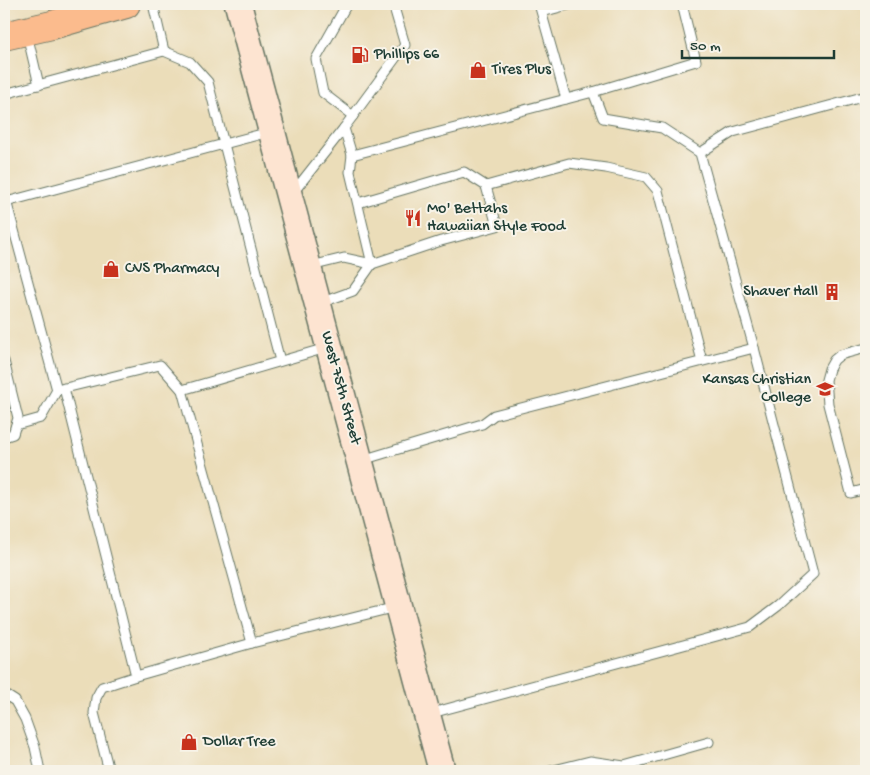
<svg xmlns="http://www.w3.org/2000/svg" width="870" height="775" font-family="'Gochi Hand',sans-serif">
<rect width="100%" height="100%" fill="#f7f3e8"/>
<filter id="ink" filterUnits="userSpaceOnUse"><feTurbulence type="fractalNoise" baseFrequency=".02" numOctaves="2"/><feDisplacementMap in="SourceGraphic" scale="10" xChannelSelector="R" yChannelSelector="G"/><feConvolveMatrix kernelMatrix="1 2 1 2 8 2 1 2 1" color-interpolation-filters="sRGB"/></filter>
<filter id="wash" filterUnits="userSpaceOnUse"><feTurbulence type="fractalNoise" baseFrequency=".0096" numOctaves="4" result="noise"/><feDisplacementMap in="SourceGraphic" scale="20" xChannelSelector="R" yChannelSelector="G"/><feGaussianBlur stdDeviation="1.12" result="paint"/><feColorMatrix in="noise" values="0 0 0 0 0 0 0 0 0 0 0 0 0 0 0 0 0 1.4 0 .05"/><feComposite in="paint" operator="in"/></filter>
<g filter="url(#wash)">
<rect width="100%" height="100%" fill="#ebddb9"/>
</g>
<g filter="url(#ink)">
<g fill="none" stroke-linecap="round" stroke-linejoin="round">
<g stroke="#667563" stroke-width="11">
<g id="service">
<polyline points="153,4 164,51"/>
<polyline points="347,4 316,59 323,93 353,116"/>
<polyline points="539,4 566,99"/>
<polyline points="542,12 572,4"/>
<polyline points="27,34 39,85"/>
<polyline points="4,97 8,93 164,51 190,62 208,82 280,361"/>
<polyline points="700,153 733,132 866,96"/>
<polyline points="352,155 593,92"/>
<polyline points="486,186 569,163 606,168 646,177 658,191 702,361"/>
<polyline points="4,193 57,390 160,365 182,390 252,643"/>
<polyline points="292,194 344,128 405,45 393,4"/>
<polyline points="6,202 269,132"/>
<polyline points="311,266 344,258 372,264 441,241 497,226 486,186 464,172 358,203"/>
<polyline points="320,303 353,291 372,264 350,172 352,155 344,128"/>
<polyline points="866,348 840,355 834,360 829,369 826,380 828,404 851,493 866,489"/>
<polyline points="4,361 18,418 13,434 4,437"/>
<polyline points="64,388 136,676"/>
<polyline points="182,390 326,348"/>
<polyline points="16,425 41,418 57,390"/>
<polyline points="362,460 482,424 494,415 754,348 700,153 662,128 603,118 593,92 696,61 682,4"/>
<polyline points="4,694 15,701 25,719 35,747 40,771"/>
<polyline points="428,714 750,627 778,606 813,574 754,348"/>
<polyline points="109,771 94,713 96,698 102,687 136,676 252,643 396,607"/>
<polyline points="550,771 590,761 624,766 709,742"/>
</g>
</g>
<g stroke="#667563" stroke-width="29">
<polyline id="secondary" points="238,4 442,771"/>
</g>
<g stroke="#667563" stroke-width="30">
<polyline id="primary" points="4,36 52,25 126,4"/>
</g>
<use href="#service" stroke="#fff" stroke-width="9"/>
<use href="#secondary" stroke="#fde4d1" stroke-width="26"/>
<use href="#primary" stroke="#fbbb8d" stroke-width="28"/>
</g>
</g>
<defs>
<g id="fuel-bare" transform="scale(1.35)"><path d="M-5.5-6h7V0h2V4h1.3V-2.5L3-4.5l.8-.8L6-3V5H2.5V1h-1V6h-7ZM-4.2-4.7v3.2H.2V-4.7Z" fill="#c8321e" stroke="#f7f3e8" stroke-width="2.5" paint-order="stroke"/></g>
<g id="shop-bare" transform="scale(1.35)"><path d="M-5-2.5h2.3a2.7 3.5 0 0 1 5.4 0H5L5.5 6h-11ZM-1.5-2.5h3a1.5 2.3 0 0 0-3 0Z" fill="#c8321e" stroke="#f7f3e8" stroke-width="2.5" paint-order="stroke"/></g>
<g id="restaurant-bare" transform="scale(1.35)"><path d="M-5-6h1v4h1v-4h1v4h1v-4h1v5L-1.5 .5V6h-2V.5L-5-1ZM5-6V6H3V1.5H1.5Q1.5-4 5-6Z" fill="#c8321e" stroke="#f7f3e8" stroke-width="2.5" paint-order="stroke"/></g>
<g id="building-bare" transform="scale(1.35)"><path d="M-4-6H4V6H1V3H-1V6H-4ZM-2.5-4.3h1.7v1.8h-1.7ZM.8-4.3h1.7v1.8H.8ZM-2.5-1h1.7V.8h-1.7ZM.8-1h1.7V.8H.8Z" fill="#c8321e" stroke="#f7f3e8" stroke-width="2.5" paint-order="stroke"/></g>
<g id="university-bare" transform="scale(1.35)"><path d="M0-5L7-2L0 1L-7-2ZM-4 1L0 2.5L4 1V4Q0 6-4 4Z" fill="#c8321e" stroke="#f7f3e8" stroke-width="2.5" paint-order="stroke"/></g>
</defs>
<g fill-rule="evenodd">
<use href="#fuel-bare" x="360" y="55"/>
<use href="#shop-bare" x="478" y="70"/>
<use href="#restaurant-bare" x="413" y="218"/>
<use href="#shop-bare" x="111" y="269"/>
<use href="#building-bare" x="832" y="292"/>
<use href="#university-bare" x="825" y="389"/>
<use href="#shop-bare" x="189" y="742"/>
</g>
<g text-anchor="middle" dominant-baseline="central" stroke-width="4" stroke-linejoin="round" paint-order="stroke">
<g font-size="16" fill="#1f3d34" stroke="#f7f3e8" text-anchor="start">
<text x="374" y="55">Phillips 66</text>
<text x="492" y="70">Tires Plus</text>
<text x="427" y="209">Mo' Bettahs<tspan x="427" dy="18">Hawaiian Style Food</tspan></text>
<text x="125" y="269">CVS Pharmacy</text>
<text x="818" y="292" text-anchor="end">Shaver Hall</text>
<text x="811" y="380" text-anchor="end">Kansas Christian<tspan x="811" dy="18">College</tspan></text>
<text x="203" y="742">Dollar Tree</text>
</g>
<g font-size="16" fill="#1f3d34" stroke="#f7f3e8">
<text transform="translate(340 388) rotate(75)">West 75th Street</text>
</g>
</g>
<rect width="870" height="775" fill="none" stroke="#f7f3e8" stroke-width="20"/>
<path d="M682 50v8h152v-8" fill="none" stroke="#1f3d34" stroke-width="2.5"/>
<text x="690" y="50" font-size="15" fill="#1f3d34" stroke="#f7f3e8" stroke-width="4" paint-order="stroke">50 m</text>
</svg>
